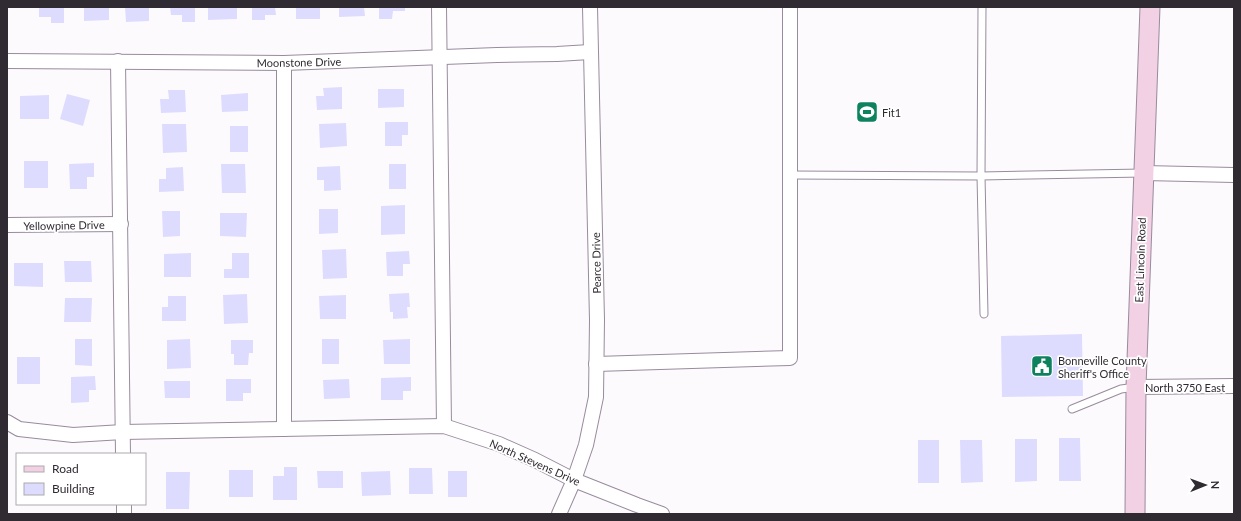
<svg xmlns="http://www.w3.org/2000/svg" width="1241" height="521" font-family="Lato,sans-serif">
<rect width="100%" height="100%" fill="#fdfafe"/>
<g fill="#dddcfe">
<polygon points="39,7 64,7 64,23 51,23 51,17 39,17"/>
<polygon points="84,7 109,7 109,20 84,21"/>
<polygon points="125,7 149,7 149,21 126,22"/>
<polygon points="170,7 195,7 195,22 182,22 182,15 171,15"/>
<polygon points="208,7 237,7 237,19 208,20"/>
<polygon points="252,7 275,7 276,15 265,15 265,20 252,20"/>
<rect x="296" y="7" width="24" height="12"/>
<polygon points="339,7 364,7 365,16 339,17"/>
<polygon points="379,7 405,7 405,11 393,11 392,19 379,19"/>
<polygon points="342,87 342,109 317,110 316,96 324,96 323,88"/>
<polygon points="378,89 404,89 404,107 378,108"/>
<polygon points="168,90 185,90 186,112 161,113 160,99 169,99"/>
<polygon points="248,93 248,111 222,112 221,95"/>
<polygon points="67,94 90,100 83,126 60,119"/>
<polygon points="49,95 49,119 20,119 20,96"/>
<polygon points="385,122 408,122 408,135 402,135 402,146 385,146"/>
<polygon points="346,123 347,146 320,148 319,124"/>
<polygon points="162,124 186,124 187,152 163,153"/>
<rect x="230" y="126" width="18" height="26"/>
<rect x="24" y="161" width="24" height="27"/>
<polygon points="94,163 94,177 87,177 87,189 70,189 69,164"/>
<polygon points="221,164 245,164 246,193 222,193"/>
<rect x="389" y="164" width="17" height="25"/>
<polygon points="340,166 341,190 324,191 324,180 317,180 317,167"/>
<polygon points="183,167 184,191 159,192 159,179 166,179 166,168"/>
<polygon points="405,205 405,234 381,235 381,206"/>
<polygon points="319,209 338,209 338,233 319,234"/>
<polygon points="162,211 180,211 180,236 163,237"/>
<polygon points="220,213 247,213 246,237 220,236"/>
<polygon points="346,249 347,278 323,279 322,250"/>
<polygon points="409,251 410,264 403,264 403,276 387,276 386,252"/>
<polygon points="191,253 191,277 164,277 164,254"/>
<polygon points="232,253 249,253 249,278 224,278 224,269 232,269"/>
<polygon points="64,261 91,261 92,282 65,282"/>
<polygon points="14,263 43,263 43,287 14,286"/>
<polygon points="409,293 410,307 407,307 408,318 393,319 393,312 390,312 389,294"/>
<polygon points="247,294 248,323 224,324 223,295"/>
<polygon points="346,295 346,319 320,319 319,296"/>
<polygon points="168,296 186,296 186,321 162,321 162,307 168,307"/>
<polygon points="65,298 92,298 91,322 64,322"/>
<polygon points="1082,334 1083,396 1002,397 1001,336"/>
<polygon points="75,339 92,339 92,366 75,365"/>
<polygon points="190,339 191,368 167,369 167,340"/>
<rect x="322" y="339" width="17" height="25"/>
<polygon points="410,339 410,364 384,364 383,340"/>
<polygon points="231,340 253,340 253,353 249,353 248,365 234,365 234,354 231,354"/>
<rect x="17" y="357" width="23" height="27"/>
<polygon points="95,376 96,390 89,390 89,402 71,403 71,377"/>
<polygon points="411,377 411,391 403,391 403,400 381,400 381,378"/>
<polygon points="226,379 251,379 251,393 243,393 243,401 226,401"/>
<polygon points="349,379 350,398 324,399 323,380"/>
<polygon points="164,381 190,381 190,398 165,398"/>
<polygon points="1059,438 1080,438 1081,481 1059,481"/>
<polygon points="1015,439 1037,439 1037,481 1015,482"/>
<rect x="918" y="440" width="21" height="43"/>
<polygon points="960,440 982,440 983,482 961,483"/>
<polygon points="284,467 297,467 297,500 273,500 273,476 284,476"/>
<polygon points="409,468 432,468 433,494 409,494"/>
<rect x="229" y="470" width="24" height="27"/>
<polygon points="317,471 343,471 343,488 318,488"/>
<polygon points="390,471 391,495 362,496 361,472"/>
<rect x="448" y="471" width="19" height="26"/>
<polygon points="166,472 190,472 189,509 166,509"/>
</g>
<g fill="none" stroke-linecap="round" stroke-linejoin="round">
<g stroke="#988b9d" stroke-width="9">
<g id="service">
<polyline points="790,175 981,176 982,7"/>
<polyline points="984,314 981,176 1143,173"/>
<polyline points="1072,409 1121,389 1136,387"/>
</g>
</g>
<g stroke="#988b9d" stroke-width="16">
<g id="minor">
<polyline points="439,7 444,426"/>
<polyline points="7,61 284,63 497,55 557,54 590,52"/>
<polyline points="118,61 123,454"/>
<polyline points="284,63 284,429"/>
<polyline points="1144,173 1234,175"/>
<polyline points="7,225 121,224"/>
<polyline points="596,364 790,358 790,7"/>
<polyline points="1136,387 1234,386"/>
<polyline points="7,422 19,429 73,435 123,432 444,426 499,444 535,460 574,480 637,505 662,514"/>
<polyline points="124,504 124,514"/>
<polyline points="559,514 574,480 586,445 596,397 597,320 590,7"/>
</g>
</g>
<g stroke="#988b9d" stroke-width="21">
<polyline id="secondary" points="1135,514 1136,387 1150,7"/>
</g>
<use href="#service" stroke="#fff" stroke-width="7"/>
<use href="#minor" stroke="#fff" stroke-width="14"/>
<use href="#secondary" stroke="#f2d1e4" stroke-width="19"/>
</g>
<defs>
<g id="stadium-square" transform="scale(1.15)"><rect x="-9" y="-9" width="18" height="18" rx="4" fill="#0e815f" stroke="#fff"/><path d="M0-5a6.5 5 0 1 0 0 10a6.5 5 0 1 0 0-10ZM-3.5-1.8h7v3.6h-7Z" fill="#fff"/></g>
<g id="civic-square" transform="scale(1.15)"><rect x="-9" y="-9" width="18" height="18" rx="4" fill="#0e815f" stroke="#fff"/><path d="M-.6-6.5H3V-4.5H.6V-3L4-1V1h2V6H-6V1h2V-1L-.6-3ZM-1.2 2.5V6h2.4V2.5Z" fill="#fff"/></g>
</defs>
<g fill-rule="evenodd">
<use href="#stadium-square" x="867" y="112"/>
<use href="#civic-square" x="1042" y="366"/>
</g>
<g text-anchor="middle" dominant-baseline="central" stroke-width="3.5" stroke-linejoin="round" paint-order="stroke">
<g font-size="11" fill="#302a32" stroke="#fff">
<text transform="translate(299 62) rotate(-1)">Moonstone Drive</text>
<text transform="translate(64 225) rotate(-1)">Yellowpine Drive</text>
<text transform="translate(1140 260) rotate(-88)">East Lincoln Road</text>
<text transform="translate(596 263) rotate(-91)">Pearce Drive</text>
<text x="1185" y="387">North 3750 East</text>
<text transform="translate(535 462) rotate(24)">North Stevens Drive</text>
</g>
<g font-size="11" fill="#302a32" stroke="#fff" text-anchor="start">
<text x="882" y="112">Fit1</text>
<text x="1058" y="360">Bonneville County<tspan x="1058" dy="13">Sheriff's Office</tspan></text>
</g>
</g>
<rect width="1241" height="521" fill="none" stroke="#302a32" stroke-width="16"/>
<rect x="16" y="453" width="130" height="52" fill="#ffffff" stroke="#acaaad"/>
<rect x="24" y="466" width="20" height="6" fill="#f2d1e4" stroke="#acaaad"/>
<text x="52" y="473" font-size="12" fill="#302a32">Road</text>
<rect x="24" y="483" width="20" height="12" fill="#dddcfe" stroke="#acaaad"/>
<text x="52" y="493" font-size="12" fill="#302a32">Building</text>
<g transform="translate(1205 485) rotate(89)" stroke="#ffffff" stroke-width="3" paint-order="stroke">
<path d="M0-3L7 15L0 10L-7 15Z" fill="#302a32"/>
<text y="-6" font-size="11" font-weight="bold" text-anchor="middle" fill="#302a32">N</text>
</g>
</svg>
